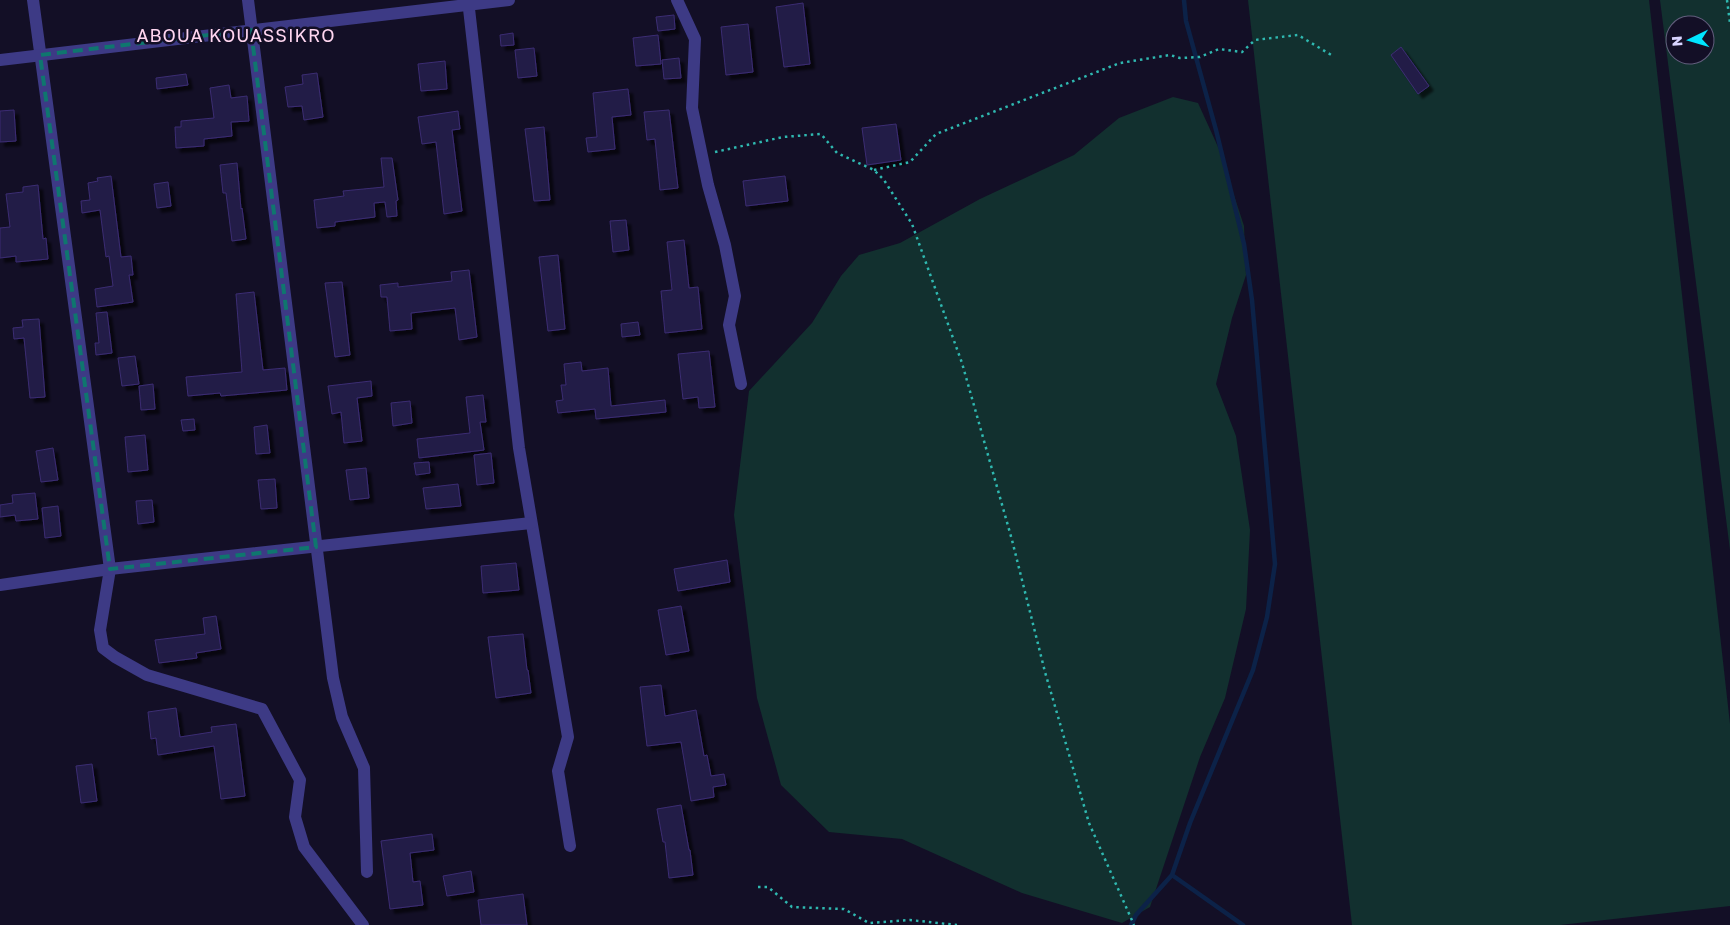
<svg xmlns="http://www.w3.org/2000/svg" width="1730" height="925" font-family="'Golos Text',sans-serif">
<defs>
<filter id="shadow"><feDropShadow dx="4.5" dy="4.5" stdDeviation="1" flood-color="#0009"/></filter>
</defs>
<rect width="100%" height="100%" fill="#130f26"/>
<g fill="#12302f" fill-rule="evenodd">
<polygon points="1248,0 1649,0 1730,724 1730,906 1560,925 1352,925"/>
<path d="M1660,0h70v550zM1675,25h30v30h-30z"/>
<polygon points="1173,97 1198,103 1219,149 1244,226 1246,275 1232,318 1216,384 1236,436 1250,530 1246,609 1225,698 1200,757 1150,907 1122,923 1022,893 902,839 829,832 781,785 757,698 734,515 749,391 812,323 841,276 859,255 900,243 980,199 1074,155 1119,118"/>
</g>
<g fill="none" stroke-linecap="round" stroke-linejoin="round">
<g stroke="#0c2248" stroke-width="4.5">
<polyline points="1172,875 1243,925"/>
<polyline points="1131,925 1136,915 1172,875 1190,823 1253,670 1267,617 1275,564 1252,300 1244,244 1216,130 1186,21 1184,0"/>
</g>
</g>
<g fill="#241b47" stroke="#3b2d73" filter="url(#shadow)">
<polygon points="803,3 810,64 784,67 776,7"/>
<polygon points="674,15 675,29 658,31 656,17"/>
<polygon points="748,24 753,72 726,75 721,27"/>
<polygon points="513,33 514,45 501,46 500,35"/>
<polygon points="658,35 661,64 636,66 633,38"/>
<polygon points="1401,47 1429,86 1418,94 1391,55"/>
<polygon points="534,48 537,76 518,78 515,50"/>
<polygon points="679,58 681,78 664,79 662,60"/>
<polygon points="445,61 447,89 421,91 418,64"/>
<polygon points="317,73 323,117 304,120 302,106 288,107 285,87 303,84 302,75"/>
<polygon points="186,74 188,85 157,89 156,78"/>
<polygon points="229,85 231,98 247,96 249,121 231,122 232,136 204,139 204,146 176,148 175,127 181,127 181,121 214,118 210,88"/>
<polygon points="628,89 631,115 612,117 615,149 588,152 586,138 597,137 593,93"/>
<polygon points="14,110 16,141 0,142 0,111"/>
<polygon points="669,110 678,188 660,190 655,139 647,140 644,112"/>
<polygon points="458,111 460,129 452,130 462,211 444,214 436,142 422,144 418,117"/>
<polygon points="896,124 901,160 867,165 862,128"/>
<polygon points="544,127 550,200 534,201 525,129"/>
<polygon points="381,158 392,158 398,200 396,201 397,216 387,217 385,202 374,203 375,217 335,222 335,226 317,228 314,200 344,196 343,191 384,187"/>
<polygon points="237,163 241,209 242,208 246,239 232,241 226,193 223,193 220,165"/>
<polygon points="111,176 121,257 131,256 133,275 129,275 133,302 97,307 95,289 113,286 109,256 106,257 100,210 82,213 81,201 90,200 88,183 98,181 97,178"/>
<polygon points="785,176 788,201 746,206 743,181"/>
<polygon points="168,182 171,206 157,208 154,184"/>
<polygon points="38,185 43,239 46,238 48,259 16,262 16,256 0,258 0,228 10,227 6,194 23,192 23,187"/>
<polygon points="626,220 629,250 613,252 610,221"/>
<polygon points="684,240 689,288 698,287 702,329 665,333 661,291 672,290 667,242"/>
<polygon points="558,255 565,329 548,331 539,257"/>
<polygon points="469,270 477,337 459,340 455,308 411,313 412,329 390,331 387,297 381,297 380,285 398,283 398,287 452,281 451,272"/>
<polygon points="342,282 350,355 335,357 325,283"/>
<polygon points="254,292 263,370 285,368 287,390 221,396 220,393 188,396 186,377 242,372 236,294"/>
<polygon points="107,312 112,353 96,355 95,343 99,343 96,313"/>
<polygon points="39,319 45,397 30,398 24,338 14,339 13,328 23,327 22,320"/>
<polygon points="638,322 640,335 622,337 621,324"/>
<polygon points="709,351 715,407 699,408 698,397 683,399 678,354"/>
<polygon points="135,356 139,384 122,386 118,358"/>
<polygon points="581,362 582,371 608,368 611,406 665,400 666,412 596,419 595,409 558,413 556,401 563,400 561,385 566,385 564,364"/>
<polygon points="371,381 372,396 357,398 362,441 344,443 341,412 332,414 328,386"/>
<polygon points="153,384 155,409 141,410 139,386"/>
<polygon points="483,395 486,422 480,422 484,450 419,458 417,439 470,433 466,397"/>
<polygon points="410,401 412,423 393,426 391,403"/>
<polygon points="194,419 195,430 183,431 181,420"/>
<polygon points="267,425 270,453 256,454 254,427"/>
<polygon points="145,435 148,470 128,472 125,437"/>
<polygon points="53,448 58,480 41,482 36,451"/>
<polygon points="491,453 494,483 477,485 474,455"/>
<polygon points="429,462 430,473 416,475 414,463"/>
<polygon points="366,468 369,498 350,500 346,470"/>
<polygon points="275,479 277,508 261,509 258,480"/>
<polygon points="458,484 461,506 426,509 423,488"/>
<polygon points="35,493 38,519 16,521 15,515 0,517 0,505 13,503 12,495"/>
<polygon points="152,500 154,522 138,524 136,501"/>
<polygon points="58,506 61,536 45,538 42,508"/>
<polygon points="727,560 730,582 678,591 674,569"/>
<polygon points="516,563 519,590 483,593 481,566"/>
<polygon points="681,606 689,651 666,655 658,610"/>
<polygon points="216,616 221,649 196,653 197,658 159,663 155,640 205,634 203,618"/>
<polygon points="523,634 527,670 528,670 531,693 496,698 488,637"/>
<polygon points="661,685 665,716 696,710 704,756 707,755 711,776 724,774 726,785 713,787 714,797 691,801 681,742 647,746 640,687"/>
<polygon points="176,708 180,737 212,732 211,727 236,724 245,796 221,799 214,746 158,755 156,738 151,739 148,712"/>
<polygon points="92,764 97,801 81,803 76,766"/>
<polygon points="681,805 689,850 690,850 693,875 669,878 665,842 663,842 657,809"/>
<polygon points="432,834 434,850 410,853 413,882 420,881 423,905 390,909 381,841"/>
<polygon points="471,871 474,892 447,896 443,876"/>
<polygon points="523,894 527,925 481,925 478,900"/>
</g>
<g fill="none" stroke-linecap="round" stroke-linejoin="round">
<g stroke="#2fb8b0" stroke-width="2.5" stroke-dasharray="2.5 4" stroke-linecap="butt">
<polyline points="1727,0 1730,23"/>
<polyline points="715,152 783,137 821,134 837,153 874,170 884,180 912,224 962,363 1012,540 1045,672 1089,823 1134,925"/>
<polyline points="874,170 910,162 936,134 1120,63 1170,55 1180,58 1200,57 1219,49 1242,52 1255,40 1298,35 1333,56"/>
<polyline points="758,887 768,887 792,907 844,909 869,923 910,920 957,925"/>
</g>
<g stroke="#3d3a85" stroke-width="12">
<polyline points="33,0 110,569 100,630 103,648 115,657 147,675 262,709 300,780 295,817 304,847 363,925"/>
<polyline points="248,0 333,678 342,717 364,768 367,872"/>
<polyline points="468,0 519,448 568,737 558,771 570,846"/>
<polyline points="677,0 695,39 692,108 708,185 725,245 735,296 729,325 741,384"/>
<polyline points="0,60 509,0"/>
<polyline points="0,585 110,569 531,523"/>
</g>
</g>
<path fill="none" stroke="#0f766e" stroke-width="4" stroke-dasharray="10 6" stroke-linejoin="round" d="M251,30l65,517 -206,22 -70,-514z"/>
<g text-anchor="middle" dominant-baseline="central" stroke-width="5" stroke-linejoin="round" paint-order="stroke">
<g font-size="18" letter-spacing="1" fill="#ffd6f0" stroke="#130f26">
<text x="236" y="35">ABOUA KOUASSIKRO</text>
</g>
</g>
<g transform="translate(1690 40) rotate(265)"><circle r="24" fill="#130f26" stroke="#625e7d"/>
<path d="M0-4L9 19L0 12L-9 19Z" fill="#00e5ff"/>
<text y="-8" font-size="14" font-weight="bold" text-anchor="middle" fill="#d9d4ff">N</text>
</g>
</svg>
